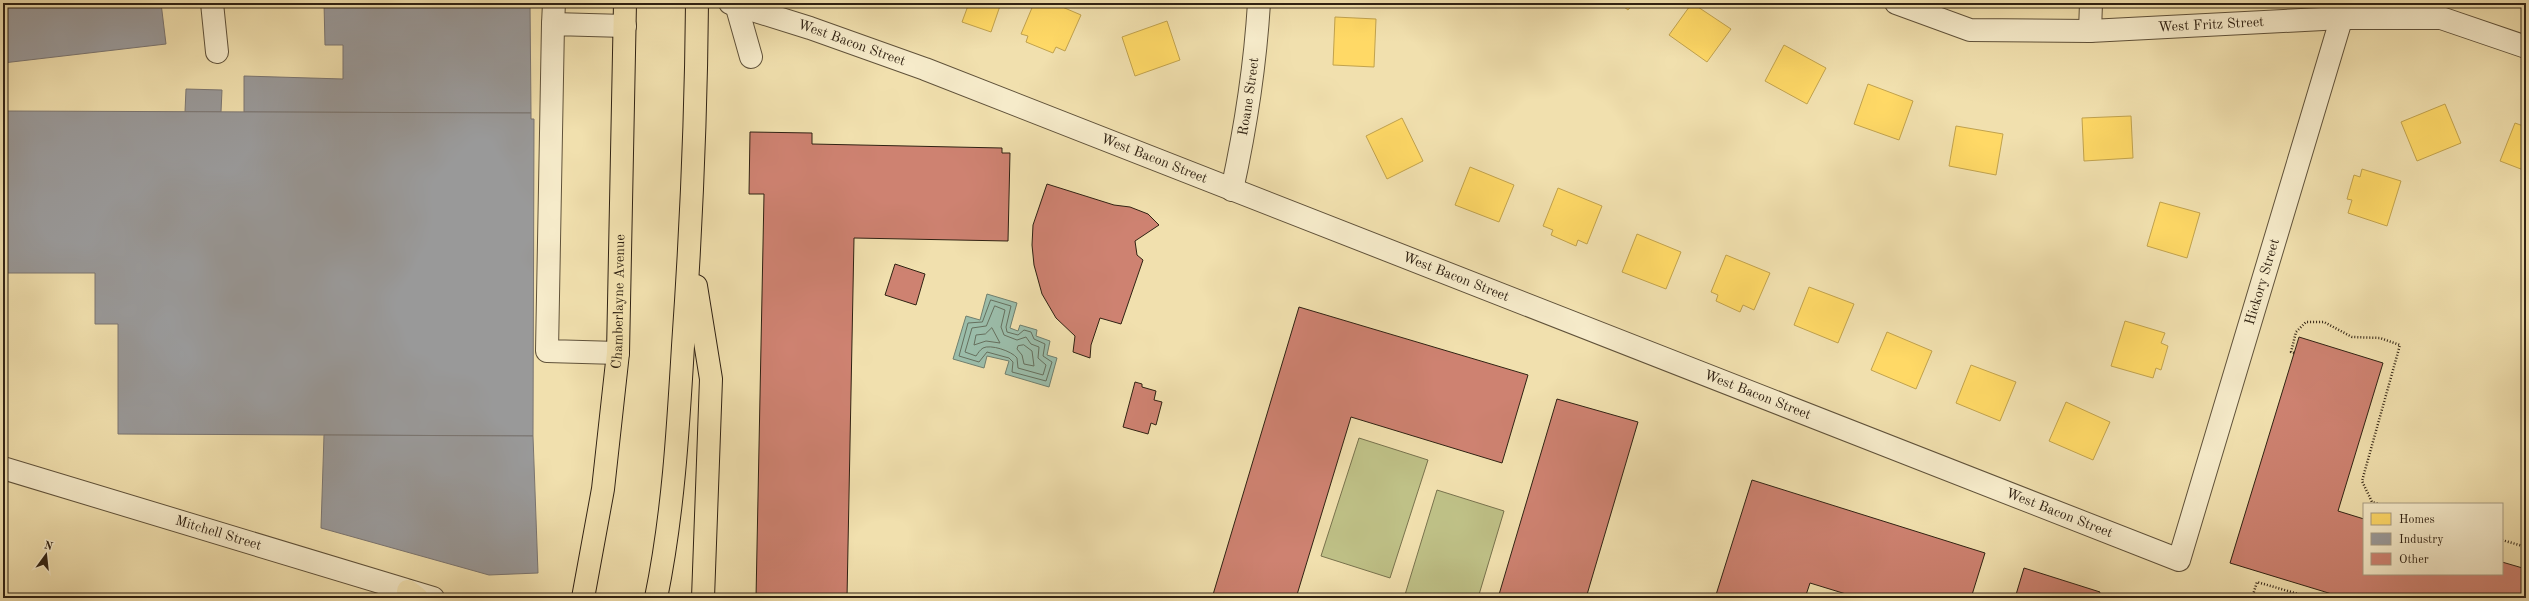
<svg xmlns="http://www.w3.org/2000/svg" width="2529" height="601" font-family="'Old Standard TT',serif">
<rect width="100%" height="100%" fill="#f1e0ae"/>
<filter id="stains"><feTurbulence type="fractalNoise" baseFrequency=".005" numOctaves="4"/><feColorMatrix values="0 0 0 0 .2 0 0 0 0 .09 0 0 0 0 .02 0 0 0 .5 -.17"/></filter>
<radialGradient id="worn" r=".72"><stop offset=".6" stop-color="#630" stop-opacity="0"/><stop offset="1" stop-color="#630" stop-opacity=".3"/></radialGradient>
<g fill="#bfc187" stroke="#78724d">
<polygon points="1359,438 1428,460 1390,578 1321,556"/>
<polygon points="1437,490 1504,511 1478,598 1404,598"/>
</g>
<polygon fill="#9bbdaa" stroke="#707f6e" points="987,294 1017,303 1010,328 1018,331 1020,325 1037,330 1036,336 1050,341 1047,355 1057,358 1049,387 1005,374 1009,361 987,356 984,368 953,359 966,316 980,320"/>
<g fill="#ffd966" stroke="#c1a24d">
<polygon points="969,3 1001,3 991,32 962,22"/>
<polygon points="1034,3 1053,3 1081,15 1065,51 1056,47 1053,53 1026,42 1028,36 1021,34"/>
<polygon points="1619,3 1634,3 1628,10"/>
<polygon points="1692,3 1731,29 1707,62 1669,35"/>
<polygon points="1335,17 1376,19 1374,67 1333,65"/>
<polygon points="1167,21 1180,60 1135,76 1122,37"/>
<polygon points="1784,45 1826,68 1807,104 1765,81"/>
<polygon points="1868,84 1913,101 1899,140 1854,124"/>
<polygon points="2445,104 2461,143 2417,161 2401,122"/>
<polygon points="2131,116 2133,158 2084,161 2082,118"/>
<polygon points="1402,118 1423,161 1387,179 1366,136"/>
<polygon points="2515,123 2526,127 2526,171 2500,161"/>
<polygon points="1956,126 2003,134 1996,175 1949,166"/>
<polygon points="1470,167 1514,185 1499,222 1455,205"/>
<polygon points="2362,169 2401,181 2387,226 2348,213 2352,200 2347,199 2354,175 2360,177"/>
<polygon points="1558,188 1602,206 1587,244 1578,240 1576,246 1551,235 1553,230 1543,226"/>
<polygon points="2160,202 2200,213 2187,258 2147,246"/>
<polygon points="1637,234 1681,252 1666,289 1622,272"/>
<polygon points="1726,255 1770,273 1754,310 1743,305 1740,312 1716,301 1718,295 1711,292"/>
<polygon points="1809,287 1854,304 1838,343 1794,325"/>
<polygon points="2125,321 2165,333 2161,343 2168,346 2161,370 2156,368 2153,378 2111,366"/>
<polygon points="1887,332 1932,351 1916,389 1871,370"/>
<polygon points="1971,365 2016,382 2000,421 1956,403"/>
<polygon points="2066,402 2110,422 2093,460 2049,441"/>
</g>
<g fill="#999" stroke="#7a7571">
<polygon points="3,3 161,3 166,44 3,63"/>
<polygon points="324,3 530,3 531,113 244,112 244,76 343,79 343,45 325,45"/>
<polygon points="186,89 222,90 221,112 185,112"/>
<polygon points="3,111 531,113 531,119 534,119 533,436 118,434 118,324 95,324 95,273 3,273"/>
<polygon points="324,435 533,436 538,573 489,575 321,528"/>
</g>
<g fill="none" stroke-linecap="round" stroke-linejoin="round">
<g stroke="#66705e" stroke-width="1">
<polygon points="991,300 1011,306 1006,327 1007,332 1018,335 1024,330 1031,332 1034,339 1045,344 1043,356 1052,362 1046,381 1012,372 1013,362 1009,358 987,352 979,362 959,356 968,323 982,322"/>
<path d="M995,306l10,4 -4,17 3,8 13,5 9,-3 5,7 8,3 -1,11 8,7 -3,10 -25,-7 -1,-10c-5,-7 -27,-14 -34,-10 -3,2 -5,5 -7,8l-11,-4 7,-24 14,-2z"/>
<polygon points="992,328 1000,343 986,341 974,345 976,335 985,334"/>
<polygon points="1024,345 1032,351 1034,366 1024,364 1022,355 1017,349 1018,346"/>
</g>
</g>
<g fill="#ce8271" stroke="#302213">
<polygon points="750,132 812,133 812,144 1002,148 1002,153 1010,153 1008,241 854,238 847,598 756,598 764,194 749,194"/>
<polygon points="1047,184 1114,205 1130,207 1148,214 1159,225 1135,241 1137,255 1143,260 1121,324 1100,318 1091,345 1090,358 1073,352 1075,336 1056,318 1042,294 1034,265 1032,245 1033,225"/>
<polygon points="895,264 925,274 916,305 885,295"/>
<polygon points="1299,307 1528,375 1502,463 1351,417 1296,598 1212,598"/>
<polygon points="2299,337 2383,363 2338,511 2364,519 2364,574 2502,574 2502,562 2526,569 2526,598 2345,598 2230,563"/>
<polygon points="1135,382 1142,384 1142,387 1156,391 1154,400 1162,402 1156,425 1151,423 1148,434 1123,427"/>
<polygon points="1557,399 1638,422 1586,598 1498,598"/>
<polygon points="1752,480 1985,553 1971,598 1859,598 1810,583 1805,598 1715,598"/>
<polygon points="2024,568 2100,592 2098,598 2015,598"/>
</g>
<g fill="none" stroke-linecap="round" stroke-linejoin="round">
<g stroke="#60523a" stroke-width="24">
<g id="minor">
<polyline points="212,3 217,52"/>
<path id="s1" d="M730,3l80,25 115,41 1254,491 167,-557"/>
<path id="s2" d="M1896,3l74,27 120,1 252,-13h99l85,29"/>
<polyline points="736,4 751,57"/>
<polyline points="553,24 554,3"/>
<polyline points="2090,31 2091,3"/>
<path id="s3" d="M1232,190c14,-64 23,-122 27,-187"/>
<polyline points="618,353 547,351 553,24 625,26"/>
<path id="s4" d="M3,468l430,130"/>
</g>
</g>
<g stroke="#302213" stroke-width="24">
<g id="major">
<polyline points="696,286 711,379 703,598"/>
<polyline points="408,591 417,598"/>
<path id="s5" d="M583,598l20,-109 15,-136 7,-350"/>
<path d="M656,598c17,-83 22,-167 27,-252 8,-114 13,-228 14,-343"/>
</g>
</g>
<g stroke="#302213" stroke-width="2.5" stroke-dasharray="1 2" stroke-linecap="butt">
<polyline points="2294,353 2291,352 2296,332 2306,322 2324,322 2352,337 2380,338 2400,345 2362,481 2372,502 2379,504"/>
<polyline points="2502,540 2526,547"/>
<polyline points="2252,598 2257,582 2312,598"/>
</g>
<use href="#minor" stroke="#f6ebca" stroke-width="22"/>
<use href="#major" stroke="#f1e0ae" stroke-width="22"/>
</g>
<g text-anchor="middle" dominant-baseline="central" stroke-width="4" stroke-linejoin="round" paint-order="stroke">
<g font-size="14" fill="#302213" stroke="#f6ebca">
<text stroke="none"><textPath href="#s2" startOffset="320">West Fritz Street</textPath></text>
<text stroke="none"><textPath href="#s1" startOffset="128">West Bacon Street</textPath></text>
<text stroke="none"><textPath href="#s3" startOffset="95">Roane Street</textPath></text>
<text stroke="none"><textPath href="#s1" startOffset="452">West Bacon Street</textPath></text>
<text stroke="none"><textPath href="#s1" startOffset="776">West Bacon Street</textPath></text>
<text stroke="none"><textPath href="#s1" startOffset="1843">Hickory Street</textPath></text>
<text stroke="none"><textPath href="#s5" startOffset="299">Chamberlayne Avenue</textPath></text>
<text stroke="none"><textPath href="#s1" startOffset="1100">West Bacon Street</textPath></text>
<text stroke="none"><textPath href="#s1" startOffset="1424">West Bacon Street</textPath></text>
<text stroke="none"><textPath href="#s4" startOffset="225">Mitchell Street</textPath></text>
</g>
</g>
<rect width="2529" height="601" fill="none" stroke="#f1e0ae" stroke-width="16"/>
<rect x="4" y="4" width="2521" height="593" fill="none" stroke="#302213" stroke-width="2"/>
<rect x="8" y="8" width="2513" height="585" fill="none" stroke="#302213"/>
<rect x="2363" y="503" width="140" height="72" fill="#f6ebca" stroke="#a79b81"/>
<rect x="2371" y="513" width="20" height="12" fill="#ffd966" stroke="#a79b81"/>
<text x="2399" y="523" font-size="12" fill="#302213">Homes</text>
<rect x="2371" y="533" width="20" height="12" fill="#999999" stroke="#a79b81"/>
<text x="2399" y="543" font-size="12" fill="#302213">Industry</text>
<rect x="2371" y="553" width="20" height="12" fill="#ce8271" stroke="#a79b81"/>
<text x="2399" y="563" font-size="12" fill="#302213">Other</text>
<g transform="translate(46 555) rotate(15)" stroke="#f6ebca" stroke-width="3" paint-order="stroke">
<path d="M0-3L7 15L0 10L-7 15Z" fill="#302213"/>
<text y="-6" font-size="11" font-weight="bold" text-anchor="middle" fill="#302213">N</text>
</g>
<rect width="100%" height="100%" filter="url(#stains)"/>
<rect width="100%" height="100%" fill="url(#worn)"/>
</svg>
